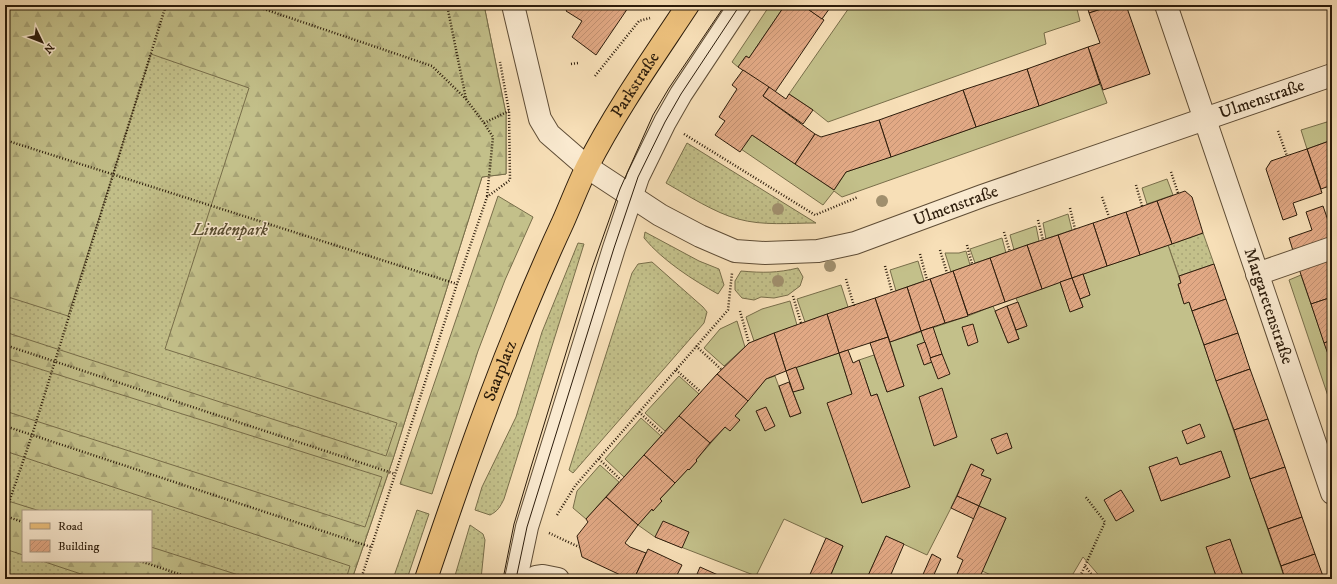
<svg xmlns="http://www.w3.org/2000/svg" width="1337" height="584" font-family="'IM FELL DW Pica',serif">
<defs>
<pattern id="grass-dots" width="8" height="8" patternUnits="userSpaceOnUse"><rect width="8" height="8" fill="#c3c08a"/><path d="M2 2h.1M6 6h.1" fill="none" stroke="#a8a476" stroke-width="1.8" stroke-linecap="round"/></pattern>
<pattern id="forest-firs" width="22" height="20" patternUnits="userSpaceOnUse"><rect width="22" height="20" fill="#c3c08a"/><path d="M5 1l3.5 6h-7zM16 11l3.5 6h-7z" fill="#a8a476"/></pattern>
<pattern id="building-hatch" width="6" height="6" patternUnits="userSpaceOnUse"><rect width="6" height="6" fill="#e2a985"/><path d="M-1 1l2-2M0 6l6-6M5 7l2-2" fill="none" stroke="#c29172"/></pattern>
</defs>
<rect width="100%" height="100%" fill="#f7dfb7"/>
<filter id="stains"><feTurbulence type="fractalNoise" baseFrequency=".005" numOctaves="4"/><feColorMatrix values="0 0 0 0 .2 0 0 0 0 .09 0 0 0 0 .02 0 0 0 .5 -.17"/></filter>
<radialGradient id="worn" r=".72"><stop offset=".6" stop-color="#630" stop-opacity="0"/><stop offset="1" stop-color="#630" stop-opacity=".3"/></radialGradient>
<g fill="url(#grass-dots)" stroke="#786e4a" fill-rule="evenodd">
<path d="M5,5h479l22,109v60l-24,3 -89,282 -41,120h-347zM23,511h128v50h-128z"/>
<path d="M687,143l129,80c-26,0 -53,3 -78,-4 -23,-6 -51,-24 -72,-36z"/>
<path d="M645,232l54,29 20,8 5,16 -6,9c-25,-14 -55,-33 -74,-56z"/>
<polygon points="1203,233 1214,264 1179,276 1168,245"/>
<path d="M578,243l6,1 -80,255c-4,8 -6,12 -14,16l-15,-5 7,-23 34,-70 26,-85z"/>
<polygon points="652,262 703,307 707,312 704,323 573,473 569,470 632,273 638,264"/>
<path d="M798,268l5,9 -3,9 -12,9 -14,3 -13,-1 -7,3 -12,-2 -7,-8v-9l6,-10c22,2 36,2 57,-3z"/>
<polygon points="417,510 429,514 407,579 393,579"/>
<polygon points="470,525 483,534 485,540 481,579 454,579"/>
</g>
<g fill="url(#forest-firs)" stroke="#786e4a">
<polygon points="5,5 484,5 506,114 506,174 482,177 393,459 352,579 346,579 350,566 5,451 5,411 365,527 382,477 5,358 5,332 386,456 397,423 165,349 249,88 151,54 68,316 5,296"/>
<polygon points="498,196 533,217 505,280 478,351 432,494 400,484"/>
<polygon points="5,500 40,511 23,511 23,555 5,549"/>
<polygon points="151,547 251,579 96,579 42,561 151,561"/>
</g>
<g fill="#c3c08a" stroke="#786e4a" fill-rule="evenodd">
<polygon points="770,5 781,5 783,8 749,58 746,56 738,67 732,62"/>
<polygon points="851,5 1076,5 1080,21 1044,33 1046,44 828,122 813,110 789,94"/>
<polygon points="1100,84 1107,103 842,197 834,191 823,205 741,149 752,135 834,190 846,172"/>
<polygon points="1330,121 1332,128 1332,140 1307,149 1301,130"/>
<polygon points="1167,179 1173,195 1147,204 1142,188"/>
<polygon points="1068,214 1072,230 1046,239 1043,223"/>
<polygon points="1036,226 1039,241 1014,250 1010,235"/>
<polygon points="1002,238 1006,253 975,263 970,249"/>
<path d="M1168,245l13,38 -3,2 6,18 5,-1 96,277h-183l-19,-22 -13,22h-27l-6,-3 -2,3h-35l-18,-8 24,-53 -27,-12 12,-27 -10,-4 3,-5 -13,-6 -20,44 -24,47 -41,-19 -19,42 2,1h-40l14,-33 -59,-27 -28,57 -101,-39 -17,-12 14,-16 1,1 7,-11 28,-30 1,1 8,-9 -1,-1 29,-33 14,-7 -4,-4 31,-37 9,-3 15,41 11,-4 -8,-21 11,-4 -8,-21 43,-14 13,41 10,109 47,-16 -32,-93 -6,2 -12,-36 15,-5 13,37 17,-6 -14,-44 78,-26 25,-10 15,37 11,-4 -3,-9 11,-4 -11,-28 44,-16 10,29 13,-4 -3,-8 10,-4 -7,-21zM1221,451l9,26 -69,24 -12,-34 31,-2z"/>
<polygon points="966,251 970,265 951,272 945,253 959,253"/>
<polygon points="918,261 924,281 896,291 890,270"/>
<polygon points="1301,275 1332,365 1332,408 1289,280"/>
<polygon points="841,285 848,307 805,322 797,299"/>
<polygon points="790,301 797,325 754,341 746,317 762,309"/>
<polygon points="737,321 745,347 724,366 704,348 720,329"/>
<polygon points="679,376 699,394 665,431 645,413"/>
<polygon points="641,418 661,436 624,477 605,459"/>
<polygon points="600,465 619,482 586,519 573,508 577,491"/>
</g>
<g fill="url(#building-hatch)" stroke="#2c1c0b">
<polygon points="570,5 630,5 596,55 572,37 582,21 566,11"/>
<polygon points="781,5 802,5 824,20 775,92 738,67 746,56 749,58 783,8"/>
<polygon points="802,5 832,5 822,19"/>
<polygon points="1087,5 1114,5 1089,13"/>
<polygon points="1114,5 1126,5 1150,74 1103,90 1088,47 1100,43 1089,13"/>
<polygon points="1088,47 1100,84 1039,106 1027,69"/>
<polygon points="1027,69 1039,106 976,127 963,90"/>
<polygon points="743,70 769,87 763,96 815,134 795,164 752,135 740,152 715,135 725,121 719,117 737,89 732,85"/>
<polygon points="769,87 786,99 789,94 813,110 803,124 763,96"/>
<polygon points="963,90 976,127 891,157 879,120"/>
<polygon points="879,120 891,157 846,172 834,190 795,164 815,134 821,137"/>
<polygon points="1332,140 1332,185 1321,189 1307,149"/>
<polygon points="1307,149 1322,193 1293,203 1297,215 1283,220 1266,169 1271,161"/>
<polygon points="1185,191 1192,197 1203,233 1172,244 1157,201"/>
<polygon points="1157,201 1172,244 1140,255 1126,212"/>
<polygon points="1323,206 1332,232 1332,244 1295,257 1289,238 1312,230 1306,212"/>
<polygon points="1126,212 1140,255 1107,266 1093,223"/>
<polygon points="1093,223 1107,266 1072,278 1058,235"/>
<polygon points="1058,235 1072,278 1042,289 1027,245"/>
<polygon points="1027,245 1042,289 1005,302 990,258"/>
<polygon points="1332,254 1332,297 1311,304 1298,266"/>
<polygon points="990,258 1005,302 968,315 953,271"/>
<polygon points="1214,264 1226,299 1192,311 1189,302 1184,304 1178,284 1181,283 1179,276"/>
<polygon points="953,271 968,316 945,323 930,279"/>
<polygon points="1083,274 1090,295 1080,299 1072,278"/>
<polygon points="1072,278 1083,307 1070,312 1060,282"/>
<polygon points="930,279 945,323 921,331 907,287"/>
<polygon points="907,287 921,331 890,342 875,298"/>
<polygon points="1332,297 1332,340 1324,343 1311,304"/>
<polygon points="875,298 888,337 839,353 827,314"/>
<polygon points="1226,299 1238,333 1204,345 1192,311"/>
<polygon points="1018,302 1027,326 1016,330 1007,306"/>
<polygon points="1007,306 1019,339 1008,343 995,311"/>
<polygon points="827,314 839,353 786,371 774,333"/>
<polygon points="973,324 978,342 968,346 962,327"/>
<polygon points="933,327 942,354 930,358 921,331"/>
<polygon points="774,333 786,371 766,379 748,401 717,374 749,343"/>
<polygon points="1238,333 1250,369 1216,381 1204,345"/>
<polygon points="888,337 904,386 887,392 870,343"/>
<polygon points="1332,340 1332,365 1324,343"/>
<polygon points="925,342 932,362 924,365 917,345"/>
<polygon points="848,350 853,363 859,360 871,396 877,394 910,487 862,503 827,403 852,394 839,353"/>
<polygon points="942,354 950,374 938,379 930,358"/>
<polygon points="796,367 804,389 793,392 786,371"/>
<polygon points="1250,369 1268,419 1234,430 1216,381"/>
<polygon points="717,374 748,401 735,416 740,420 730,431 725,427 710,443 679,416"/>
<polygon points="789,382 801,413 790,417 779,386"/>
<polygon points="942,388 957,437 934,446 919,397"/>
<polygon points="766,407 775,426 765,431 756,411"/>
<polygon points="679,416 710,443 696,460 697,461 689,470 688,469 675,483 644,455"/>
<polygon points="1268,419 1285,467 1250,479 1234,430"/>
<polygon points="1200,424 1205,437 1187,444 1182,431"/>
<polygon points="1007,433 1012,448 997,454 991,439"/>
<polygon points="1221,451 1230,477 1161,501 1149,467 1177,457 1180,465"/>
<polygon points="644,455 675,483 660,499 662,501 653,511 652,509 638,525 606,497"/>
<polygon points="971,464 984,470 981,475 991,479 979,506 957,496"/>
<polygon points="1285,467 1302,517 1268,529 1250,479"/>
<polygon points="1121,490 1134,511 1116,521 1104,500"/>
<polygon points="957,496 979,506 974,519 951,508"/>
<polygon points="606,497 638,525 625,543 630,547 646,553 634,579 629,579 582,557 577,536 588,522 586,519"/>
<polygon points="979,506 1006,518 979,579 955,579 963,560 957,557"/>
<polygon points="1302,517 1315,554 1281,566 1268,529"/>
<polygon points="663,521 689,532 682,548 655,537"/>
<polygon points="886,536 904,544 889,579 869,579 867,578"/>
<polygon points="826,538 843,546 829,579 808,579"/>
<polygon points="1230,539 1244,579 1217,579 1206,547"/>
<polygon points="648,549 682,565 675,579 634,579"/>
<polygon points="932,554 941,559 932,579 921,579"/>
<polygon points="1315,554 1324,579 1285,579 1281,566"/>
<polygon points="700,567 727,579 695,579"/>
</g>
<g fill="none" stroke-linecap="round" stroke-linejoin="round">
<g stroke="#5f4d36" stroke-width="24">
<g id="minor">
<path id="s1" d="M513,5l27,114 9,15 38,33 73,48 40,21 35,15 30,2 53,-2 37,-8 127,-47 350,-121"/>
<path id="s2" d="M1166,5l166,488"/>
<polyline points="1257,274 1332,248"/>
<polyline points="516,579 527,527 614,248 638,177 665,122 681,94 740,5"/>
<polyline points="535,579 536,577 543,576 558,579"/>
</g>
</g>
<g stroke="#2c1c0b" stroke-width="24">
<g id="major">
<path id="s3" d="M426,579c41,-121 83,-241 137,-357 8,-18 15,-37 24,-55 29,-57 66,-109 101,-162"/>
</g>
</g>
<g stroke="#2c1c0b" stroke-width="2.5" stroke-dasharray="1 2" stroke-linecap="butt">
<polyline points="252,5 432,66 466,99"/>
<polyline points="447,5 466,99 484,123 493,137 487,197"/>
<polyline points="571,64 578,63"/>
<polyline points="595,76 639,21 650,18"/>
<polyline points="1331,113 1332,116"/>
<polyline points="484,123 509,111"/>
<polyline points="1278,131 1287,156"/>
<polyline points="684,134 815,215 858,197"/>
<polyline points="5,140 457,284"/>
<polyline points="1171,172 1178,193"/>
<polyline points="1136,185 1142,206"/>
<polyline points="1102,197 1109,217"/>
<polyline points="1070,208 1075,229"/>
<polyline points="1038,220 1043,240"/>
<polyline points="1004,232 1010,252"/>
<polyline points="967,245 972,264"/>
<polyline points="940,250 947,273"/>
<polyline points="920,254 927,280"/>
<polyline points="885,266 892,292"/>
<polyline points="846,279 854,306"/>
<polyline points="793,296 801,323"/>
<polyline points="740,311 749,343"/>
<polyline points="5,345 395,474"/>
<polyline points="696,346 721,369"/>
<polyline points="676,370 701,392"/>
<polyline points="639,412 663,434"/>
<polyline points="5,426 371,547"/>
<polyline points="599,459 621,480"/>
<polyline points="5,514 32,435 166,5"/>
<polyline points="557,515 575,486 728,310 732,273"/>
<polyline points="5,516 23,522"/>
<polyline points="549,533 579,547"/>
<polyline points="140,561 194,579"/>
<polyline points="1085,566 1095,579"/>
<polyline points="361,579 457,284 487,197 510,180 509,111 500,62"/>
<polyline points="1079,579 1105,522 1085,496"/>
</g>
<use href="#minor" stroke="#faead0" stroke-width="22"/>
<use href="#major" stroke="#ecc07c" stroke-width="22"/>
<g stroke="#2c1c0b" stroke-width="1">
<polyline points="503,579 514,524 531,467 592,268 620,189 653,115 669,88 725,5"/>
<polyline points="516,579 527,527 614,248 638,177 665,122 681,94 740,5"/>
</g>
</g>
<g fill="#a08f6d">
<circle cx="882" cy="201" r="6"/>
<circle cx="778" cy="209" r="6"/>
<circle cx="830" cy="266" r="6"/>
<circle cx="778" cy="281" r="6"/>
</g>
<g text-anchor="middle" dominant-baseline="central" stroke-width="3" stroke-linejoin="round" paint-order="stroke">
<g font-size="17" fill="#2c1c0b" stroke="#faead0">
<text stroke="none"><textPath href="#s3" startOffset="538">Parkstraße</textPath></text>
<text stroke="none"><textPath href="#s1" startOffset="908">Ulmenstraße</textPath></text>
<text stroke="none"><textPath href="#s1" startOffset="584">Ulmenstraße</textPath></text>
<text stroke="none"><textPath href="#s2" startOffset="318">Margaretenstraße</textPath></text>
<text stroke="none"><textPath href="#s3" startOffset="221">Saarplatz</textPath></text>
</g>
<g font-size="17" font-style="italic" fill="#594d31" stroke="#faead0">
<text x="230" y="230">Lindenpark</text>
</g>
</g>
<rect width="1337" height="584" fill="none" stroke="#f7dfb7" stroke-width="20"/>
<rect x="6" y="6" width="1325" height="572" fill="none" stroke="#2c1c0b" stroke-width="2"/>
<rect x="10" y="10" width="1317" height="564" fill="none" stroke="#2c1c0b"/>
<rect x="22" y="510" width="130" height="52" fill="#faead0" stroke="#a89881"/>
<rect x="30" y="523" width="20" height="6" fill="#ecc07c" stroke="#a89881"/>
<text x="58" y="530" font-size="12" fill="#2c1c0b">Road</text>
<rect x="30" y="540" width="20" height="12" fill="url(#building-hatch)" stroke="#a89881"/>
<text x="58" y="550" font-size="12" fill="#2c1c0b">Building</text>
<g transform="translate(42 42) rotate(133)" stroke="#faead0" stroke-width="3" paint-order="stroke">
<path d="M0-3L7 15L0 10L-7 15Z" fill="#2c1c0b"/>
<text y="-6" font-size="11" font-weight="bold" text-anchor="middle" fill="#2c1c0b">N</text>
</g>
<rect width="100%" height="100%" filter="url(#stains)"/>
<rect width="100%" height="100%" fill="url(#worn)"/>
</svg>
